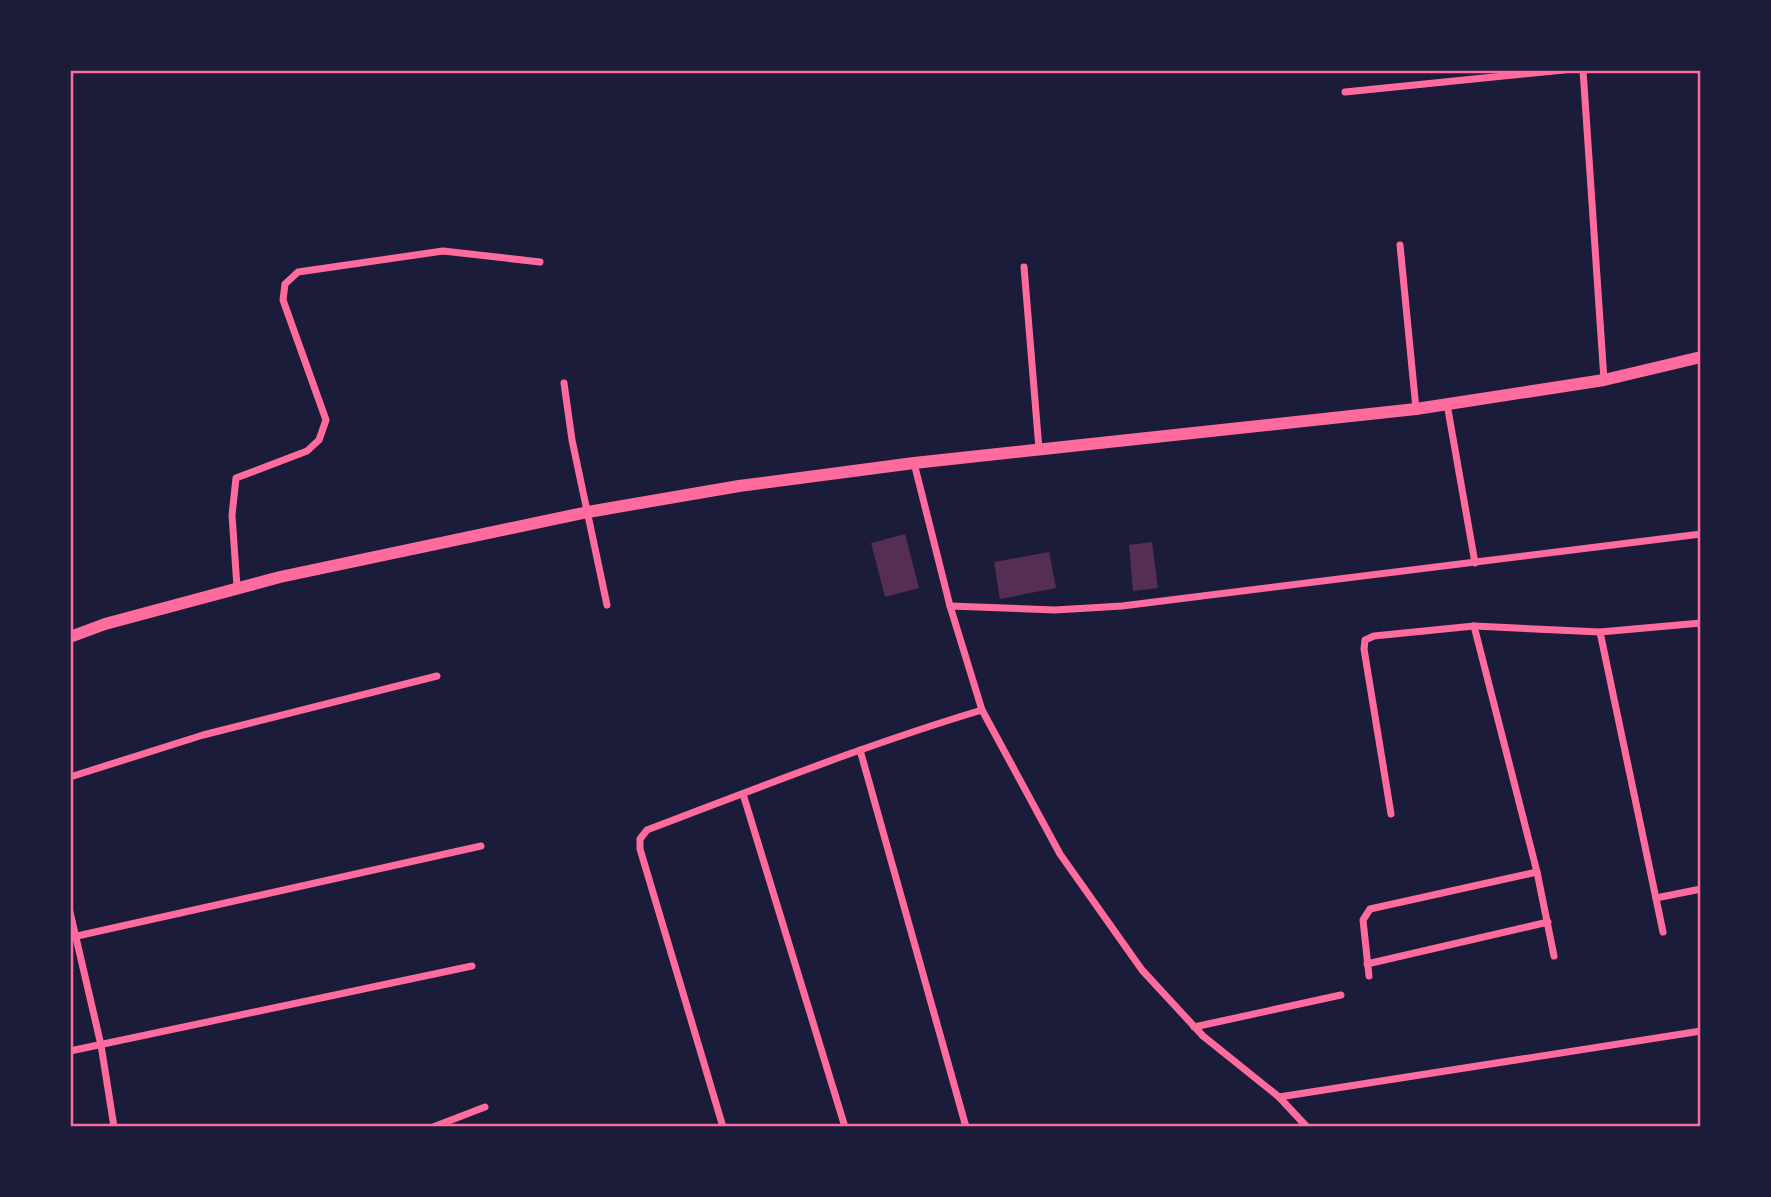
<svg xmlns="http://www.w3.org/2000/svg" width="1771" height="1197" font-family="'Space Grotesk',sans-serif">
<rect width="100%" height="100%" fill="#1b1b3a"/>
<g fill="#542f53">
<polygon points="905,534 919,588 885,597 871,543"/>
<polygon points="1152,542 1158,588 1133,591 1129,545"/>
<polygon points="1049,552 1056,588 1000,599 994,562"/>
</g>
<g fill="none" stroke-linecap="round" stroke-linejoin="round">
<g stroke="#ff6b9d" stroke-width="7">
<polyline points="1583,70 1604,380"/>
<polyline points="1345,92 1564,70"/>
<polyline points="1400,245 1416,409"/>
<polyline points="1024,267 1039,449"/>
<polyline points="564,383 572,440 607,605"/>
<polyline points="1447,404 1475,563"/>
<polyline points="914,463 950,606 982,710 1060,854 1142,970 1203,1036 1279,1097 1307,1127"/>
<polyline points="237,587 232,515 236,478 307,451 319,440 326,420 283,300 285,284 298,272 443,251 540,262"/>
<polyline points="950,606 1055,610 1122,606 1701,534"/>
<polyline points="1474,626 1537,872 1554,956"/>
<polyline points="1600,632 1663,932"/>
<polyline points="860,750 966,1127"/>
<polyline points="70,777 203,735 437,676"/>
<polyline points="743,794 845,1127"/>
<polyline points="1391,814 1364,649 1365,640 1374,636 1474,626 1600,632 1701,623"/>
<polyline points="1656,898 1701,889"/>
<polyline points="70,912 101,1045 114,1127"/>
<polyline points="77,936 481,846"/>
<polyline points="1367,964 1548,922"/>
<polyline points="1369,976 1363,920 1370,909 1537,872"/>
<polyline points="1194,1027 1341,995"/>
<polyline points="70,1051 472,966"/>
<polyline points="1279,1097 1701,1031"/>
<polyline points="433,1127 485,1107"/>
<path d="M723,1127l-83,-278v-10l7,-9c111,-42 221,-86 335,-120"/>
</g>
<polyline stroke="#ff6b9d" stroke-width="12" points="70,637 105,624 280,577 588,512 739,486 914,463 1416,409 1604,380 1701,357"/>
</g>
<rect width="1771" height="1197" fill="none" stroke="#1b1b3a" stroke-width="144"/>
<rect x="72" y="72" width="1627" height="1053" fill="none" stroke="#ff6b9d" stroke-width="2.5"/>
</svg>
